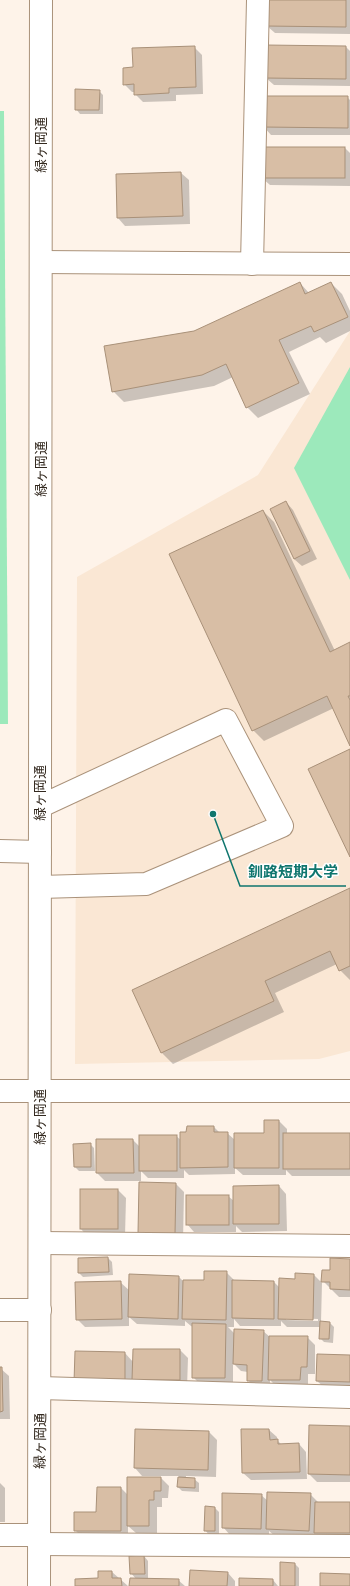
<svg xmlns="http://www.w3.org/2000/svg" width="350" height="1586" font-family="Poppins,'Noto Sans JP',sans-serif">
<rect width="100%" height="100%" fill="#fef3e9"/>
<polygon fill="#fae7d4" points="350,331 350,1051 319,1059 75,1064 77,577 258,475"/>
<g fill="#9ce9bb">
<polygon points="0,111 4,111 8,724 0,724"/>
<polygon points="350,367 350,580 294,468"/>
</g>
<g fill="#0003" fill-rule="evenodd">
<polygon points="267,0 350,0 350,34 275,33 267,26"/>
<polygon points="194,47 202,55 203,94 176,95 176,101 143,102 135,94 135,92 132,92 124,84 134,68"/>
<polygon points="346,47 350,51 350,86 274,85 266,78"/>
<polygon points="99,91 103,95 103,114 80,114 76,109"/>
<polygon points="347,97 350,100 350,135 271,135 264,127"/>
<polygon points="345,148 350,153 350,186 270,185 262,178"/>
<polygon points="181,173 189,180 190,224 125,226 118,218 117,175"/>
<polygon points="300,283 309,293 331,283 342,294 350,311 350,331 326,343 320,337 289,352 310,394 258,418 247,407 233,377 214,386 124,402 113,391 195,332"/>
<polygon points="286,502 293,510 317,559 302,566 294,559"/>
<polygon points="263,511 274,522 335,651 350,643 350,743 334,708 264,741 253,730"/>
<polygon points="350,890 350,980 340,970 337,964 275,993 284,1012 173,1064 162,1053 133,990"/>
<polygon points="279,1121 287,1129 287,1134 350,1134 350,1176 292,1176 286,1170 286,1175 243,1175 235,1168 235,1174 189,1175 184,1170 184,1178 148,1178 141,1171 141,1181 105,1181 97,1173 97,1140 133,1140 140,1147 176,1136 181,1140 214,1127 220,1133 227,1133 235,1140 265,1134"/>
<polygon points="90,1144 94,1148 95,1171 79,1171 75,1167"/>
<polygon points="176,1184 184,1192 183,1241 139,1233"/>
<polygon points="279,1186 286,1194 287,1231 242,1232 236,1226 236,1232 194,1232 187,1224 228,1196 234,1201"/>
<polygon points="81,1190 118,1190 126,1198 125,1236 88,1237 81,1229"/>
<polygon points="108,1258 112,1262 113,1275 83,1277 79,1273"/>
<polygon points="350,1260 350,1297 339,1297 323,1281 331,1271"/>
<path d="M226,1272l8,8v1l40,1 6,6 16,-8 18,-5 8,8 -1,39 9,1 4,4 -1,16 -9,-1 -4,-4v-11h-33l-6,-6v5h-41l-6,-7v8h-6l7,7 28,-3 7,6h37l8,8v29h-7v13h-31l-7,-7v9l-15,-1 -7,-8v-8l-7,-1 -8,-8v22h-32l-8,-8v-50l-2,-1 -6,-5v5l-48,-2 -8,-7v9l-44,1 -8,-8 43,-37 10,9 49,-14 4,4h22zM286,1318l32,1v2l-32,-1z"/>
<polygon points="180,1350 188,1358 187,1388 132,1390 76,1352 125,1353 133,1362"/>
<polygon points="350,1356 350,1389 325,1388 317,1381"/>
<polygon points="0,1368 9,1376 10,1419 0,1419"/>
<polygon points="350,1427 350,1482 317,1482 309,1474"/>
<polygon points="269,1430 277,1437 277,1440 282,1445 299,1444 306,1452 307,1479 251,1480 243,1473"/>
<polygon points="209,1432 217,1440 216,1477 186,1476 186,1478 194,1479 199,1483 199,1492 182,1491 178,1487 179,1476 142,1476 135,1468"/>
<polygon points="161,1478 169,1486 168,1498 162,1498 162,1507 157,1507 157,1533 136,1533 128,1526 128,1538 83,1538 75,1530 97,1513 121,1488 128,1495"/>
<polygon points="0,1483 5,1488 5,1522 0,1522"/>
<polygon points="310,1494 319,1503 350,1503 350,1540 323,1540 317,1534 317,1538 275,1536 269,1531 269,1536 230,1535 223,1527 261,1495 268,1501"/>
<polygon points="215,1508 219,1512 219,1535 209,1535 205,1530"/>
<polygon points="144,1556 148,1561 148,1579 178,1580 185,1586 130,1586 136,1579 131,1573"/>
<polygon points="295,1564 299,1568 299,1586 281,1586"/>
<polygon points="112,1572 128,1586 76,1586 99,1579"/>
<polygon points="228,1573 235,1581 235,1586 190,1586"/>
<polygon points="273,1580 278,1586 240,1586"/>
</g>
<g fill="#d8bea5" stroke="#a99179">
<polygon points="266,0 346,0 346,27 266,26"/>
<polygon points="265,45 346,46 346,79 265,78"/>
<polygon points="195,46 196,87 169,88 169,93 134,95 134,84 123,85 123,68 133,67 132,48"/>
<polygon points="75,89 100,90 99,110 75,110"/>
<polygon points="263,96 348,96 348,128 263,127"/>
<rect x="261" y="147" width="84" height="31"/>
<polygon points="181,172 183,216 117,218 116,174"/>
<polygon points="300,282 305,294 331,282 348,317 314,332 311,326 279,340 299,383 246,408 226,364 202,375 112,392 104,346 194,331"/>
<polygon points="286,501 310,551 294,559 270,509"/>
<polygon points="263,510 330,652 350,642 350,696 348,696 350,700 350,746 327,696 252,731 169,554"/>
<polygon points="350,749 350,857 308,769"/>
<polygon points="350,888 350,966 339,971 330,951 265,981 274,1001 161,1053 132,990"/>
<polygon points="264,1120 279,1120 279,1168 234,1168 234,1133 264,1133"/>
<polygon points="187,1126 214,1126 214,1132 228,1132 228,1167 180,1168 180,1132 186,1132"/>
<rect x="283" y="1133" width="67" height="36"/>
<rect x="139" y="1135" width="38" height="36"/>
<polygon points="96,1139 133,1139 134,1173 96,1173"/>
<polygon points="91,1143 91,1167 74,1167 73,1144"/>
<polygon points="139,1182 176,1183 175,1234 138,1233"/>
<polygon points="279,1185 279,1224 233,1224 233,1186"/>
<rect x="80" y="1189" width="38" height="40"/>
<rect x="186" y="1195" width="43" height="30"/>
<polygon points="108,1257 109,1272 78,1273 78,1258"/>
<polygon points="330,1258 350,1259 350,1290 330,1289 330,1282 321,1282 322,1270 330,1270"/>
<polygon points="204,1271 227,1271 226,1320 182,1319 183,1280 204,1280"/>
<polygon points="295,1273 314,1274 313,1320 278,1319 279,1278 295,1279"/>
<polygon points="129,1274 179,1276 178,1319 128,1317"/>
<polygon points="232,1280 274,1281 274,1319 232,1318"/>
<polygon points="121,1281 122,1319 76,1320 75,1282"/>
<polygon points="320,1321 330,1322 329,1339 319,1339"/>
<polygon points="192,1323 226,1324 225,1378 192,1378"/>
<polygon points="234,1329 264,1330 262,1381 247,1381 247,1365 233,1364"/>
<polygon points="269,1336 308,1336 307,1367 301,1367 300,1380 268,1380"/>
<polygon points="133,1349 180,1349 180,1380 132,1380"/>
<polygon points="75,1351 125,1352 125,1382 74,1382"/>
<polygon points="317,1354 350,1355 350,1382 316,1381"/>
<polygon points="0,1367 2,1367 3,1411 0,1412"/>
<polygon points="309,1425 350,1426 350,1475 308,1474"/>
<polygon points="135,1429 209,1431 208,1470 134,1468"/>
<polygon points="241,1429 269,1429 270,1440 278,1439 278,1444 299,1443 300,1472 242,1473"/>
<polygon points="127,1477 161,1477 161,1491 154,1491 154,1500 149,1500 149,1526 127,1526"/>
<polygon points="178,1477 195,1478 195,1488 177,1487"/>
<polygon points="97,1487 121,1487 121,1531 74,1531 74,1512 96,1512"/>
<polygon points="267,1492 311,1493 309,1531 266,1529"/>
<polygon points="222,1493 262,1494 261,1529 222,1528"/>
<polygon points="315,1502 350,1502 350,1533 314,1533"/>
<polygon points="205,1506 215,1507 215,1531 204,1531"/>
<polygon points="144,1555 145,1574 130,1574 129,1556"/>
<polygon points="280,1562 295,1563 295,1586 280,1586"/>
<polygon points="190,1570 228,1572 227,1586 189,1586"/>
<polygon points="98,1571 112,1571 112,1578 121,1578 122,1586 75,1586 75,1579 98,1578"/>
<polygon points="320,1573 350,1574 350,1586 320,1586"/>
<polygon points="130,1578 179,1579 179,1586 129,1586"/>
<polygon points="239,1578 273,1579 273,1586 239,1586"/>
</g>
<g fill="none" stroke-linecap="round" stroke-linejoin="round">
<g stroke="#aa927a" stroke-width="24">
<g id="minor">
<polyline points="41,262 350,264"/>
<polyline points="252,264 258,0"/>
<polyline points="0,851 40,852"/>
<polyline points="40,887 146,884 282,826 226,720 41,806"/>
<polyline points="0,1091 350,1091"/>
<polyline points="40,1243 350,1246"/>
<polyline points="0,1310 40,1310"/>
<polyline points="40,1388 350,1397"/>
<polyline points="0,1535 39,1535"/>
<polyline points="39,1544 350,1546"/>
<polyline points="39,1586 41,0"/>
</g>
</g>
<use href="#minor" stroke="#fff" stroke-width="22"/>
</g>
<g text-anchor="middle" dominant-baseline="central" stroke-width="3" stroke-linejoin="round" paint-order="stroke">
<g font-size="14" fill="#33291f" stroke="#fff">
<text transform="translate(41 145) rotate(-90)">緑ヶ岡通</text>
<text transform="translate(41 469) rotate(-90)">緑ヶ岡通</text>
<text transform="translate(40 793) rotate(-90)">緑ヶ岡通</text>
<text transform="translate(40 1117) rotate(-90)">緑ヶ岡通</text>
<text transform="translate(40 1441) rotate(-89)">緑ヶ岡通</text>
</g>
</g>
<path fill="none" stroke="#0f766e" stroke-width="1.5" d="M213 814L240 886H346"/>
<circle fill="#0f766e" stroke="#fff" stroke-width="1.5" cx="213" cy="814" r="4"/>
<g font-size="15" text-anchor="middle" font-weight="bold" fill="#0f766e" stroke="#fff" stroke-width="3" stroke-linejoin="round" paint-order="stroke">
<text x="293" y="877">釧路短期大学</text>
</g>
</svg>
